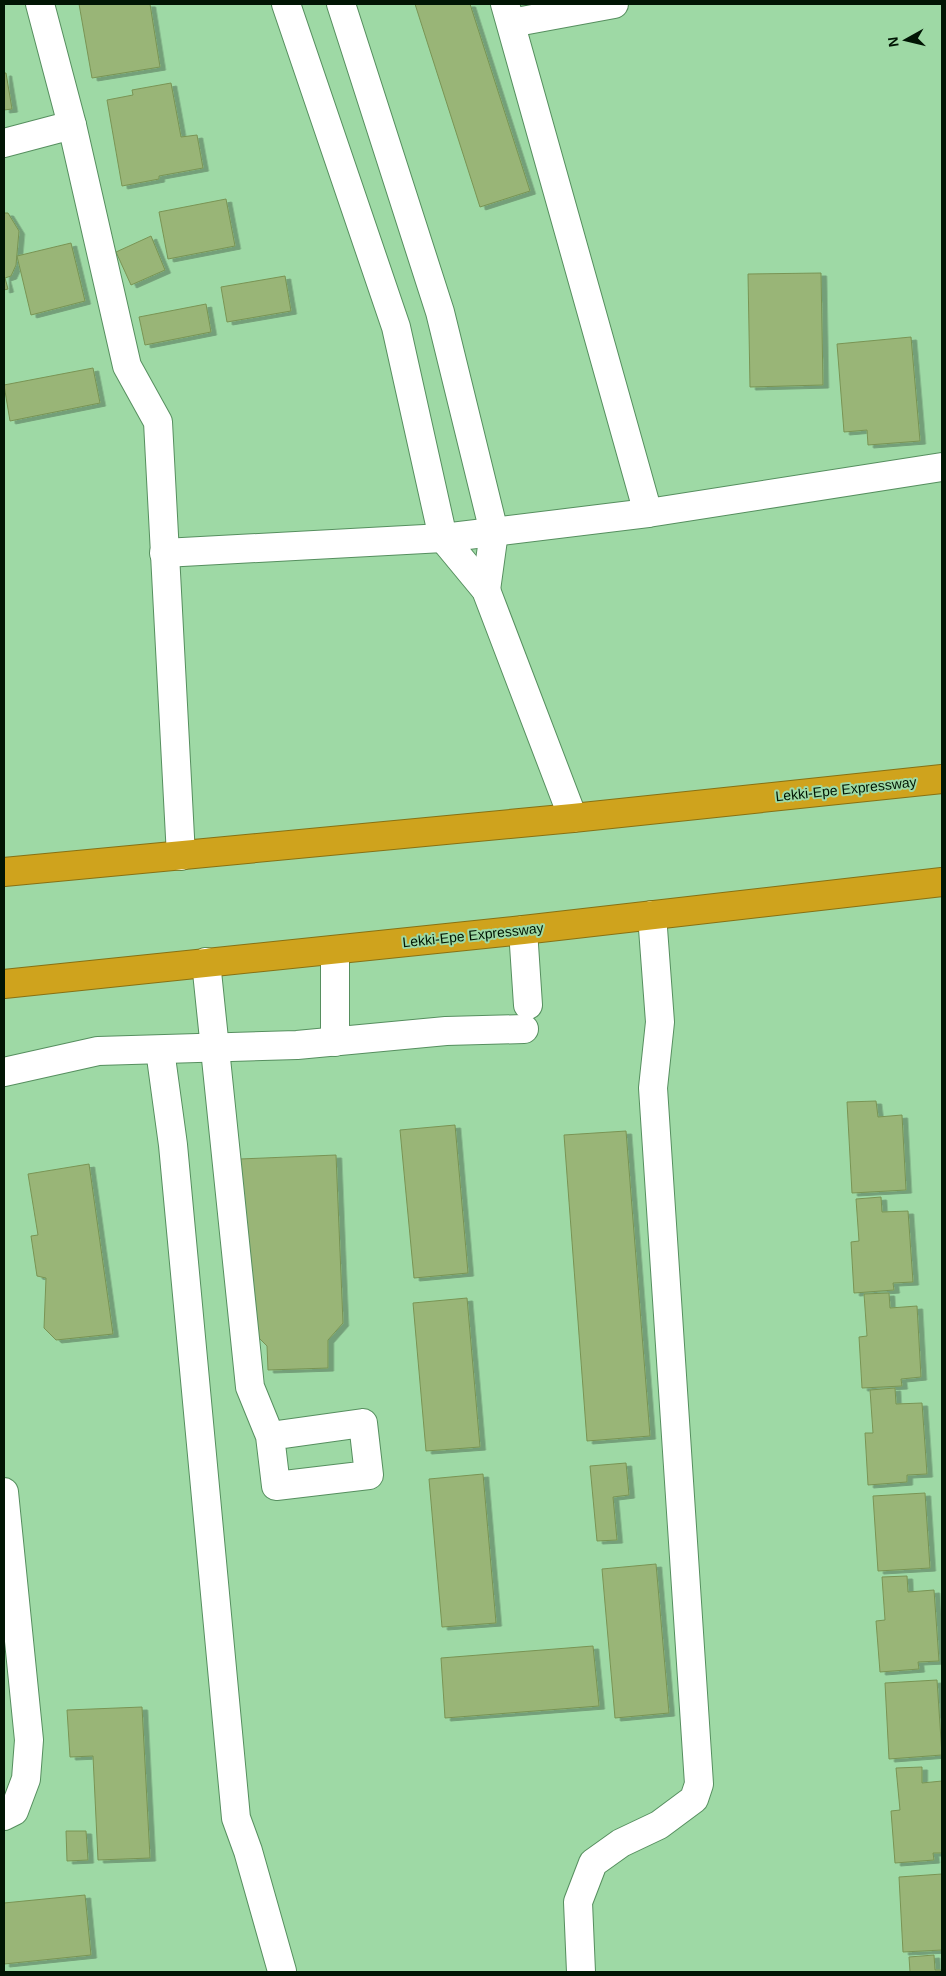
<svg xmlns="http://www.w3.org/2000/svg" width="946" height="1976" font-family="Arial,sans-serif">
<defs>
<filter id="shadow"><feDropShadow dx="5.5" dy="3" stdDeviation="0" flood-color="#0004"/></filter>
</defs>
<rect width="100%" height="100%" fill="#9ed9a5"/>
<g fill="#99b577" stroke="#799454" filter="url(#shadow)">
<polygon points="79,4 150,4 160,67 92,78"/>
<polygon points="415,4 470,4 530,191 480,207"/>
<polygon points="4,73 6,73 12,109 4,110"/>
<polygon points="171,83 181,137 197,135 203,168 159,176 159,179 122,186 107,100 133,95 132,90"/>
<polygon points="226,199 235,246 168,259 159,212"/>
<polygon points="4,213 8,213 19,231 16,265 11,276 5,278 8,289 4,290"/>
<polygon points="151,236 165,270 131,285 116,252"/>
<polygon points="71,243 85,301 31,315 17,256"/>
<polygon points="821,273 823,385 750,387 748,274"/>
<polygon points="285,276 291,311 227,322 221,287"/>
<polygon points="206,304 211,332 145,345 139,317"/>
<polygon points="911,337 920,441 868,445 867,430 844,432 837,344"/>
<polygon points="93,368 100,403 10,421 4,385"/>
<polygon points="876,1101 878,1117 902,1115 906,1190 852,1193 847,1102"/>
<polygon points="455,1125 468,1273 414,1278 400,1130"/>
<polygon points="626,1131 650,1436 587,1441 564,1135"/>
<polygon points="336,1155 343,1323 328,1340 328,1368 268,1370 267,1346 247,1326 240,1159"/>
<polygon points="89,1164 113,1334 56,1340 44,1328 46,1278 37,1276 31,1236 38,1235 28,1174"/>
<polygon points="881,1197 882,1212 908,1211 913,1282 893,1283 894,1290 854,1293 851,1242 859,1241 856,1199"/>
<polygon points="889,1293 890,1308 917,1306 921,1377 901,1379 902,1386 862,1388 859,1337 867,1336 864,1294"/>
<polygon points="467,1298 480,1447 426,1451 413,1303"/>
<polygon points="895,1388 896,1404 922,1403 927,1474 907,1475 907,1482 868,1485 865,1433 873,1433 870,1390"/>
<polygon points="626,1463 629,1495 613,1497 617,1540 597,1541 590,1466"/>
<polygon points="483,1474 496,1623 442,1627 429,1479"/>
<polygon points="925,1493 930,1568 878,1571 873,1496"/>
<polygon points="656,1564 669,1713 615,1718 602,1569"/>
<polygon points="907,1576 908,1592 934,1590 939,1661 918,1662 919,1669 880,1672 876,1621 885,1620 882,1577"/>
<polygon points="593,1646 599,1706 445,1718 441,1658"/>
<polygon points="937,1680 942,1755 889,1759 885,1683"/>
<polygon points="142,1707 150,1858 98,1860 93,1756 70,1757 67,1710"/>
<polygon points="922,1767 922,1783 942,1781 942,1853 933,1853 934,1860 895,1863 891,1811 900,1810 896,1768"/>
<polygon points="66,1831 86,1831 88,1860 67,1861"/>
<polygon points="942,1874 942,1950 903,1952 899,1877"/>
<polygon points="85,1895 91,1955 4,1964 4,1903"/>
<polygon points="934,1955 935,1970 942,1970 942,1972 910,1972 909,1957"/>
</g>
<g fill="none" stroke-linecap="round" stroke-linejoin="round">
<g stroke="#568f5f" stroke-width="30">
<g id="minor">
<polyline points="40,4 72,125 127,366 158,422 181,856"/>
<polyline points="286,4 396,327 443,538 486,590 573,818"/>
<polyline points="341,4 440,312 494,532 486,590"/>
<polyline points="505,4 648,513"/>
<polyline points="511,23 614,4"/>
<polyline points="4,143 72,125"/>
<polyline points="164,553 443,538 648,513 942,467"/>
<polyline points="523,930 528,1005"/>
<polyline points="335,950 335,1042"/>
<polyline points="206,962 250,1387 270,1436 276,1486 369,1475 363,1423 270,1436"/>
<polyline points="160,1050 173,1145 236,1818 248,1851 282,1971"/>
<polyline points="4,1072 98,1051 297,1045 446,1031 524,1029"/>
<polyline points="4,1492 29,1740 26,1779 14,1811 4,1816"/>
<polyline points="581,1972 578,1902 593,1863 621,1843 659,1825 694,1799 699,1784 653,1088 660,1022 652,915"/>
</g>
</g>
<g stroke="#877114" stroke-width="30">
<g id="highway">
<polyline points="4,872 573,818 942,779"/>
<polyline points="4,984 523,930 942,882"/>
</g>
</g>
<use href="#minor" stroke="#fff" stroke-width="28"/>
<use href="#highway" stroke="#cfa31d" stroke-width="28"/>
</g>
<g text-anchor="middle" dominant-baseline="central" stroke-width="4" stroke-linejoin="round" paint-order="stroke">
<g font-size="14" fill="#011504" stroke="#9ed9a5">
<text transform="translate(846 789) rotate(-6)">Lekki-Epe Expressway</text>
<text transform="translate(473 935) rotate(-6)">Lekki-Epe Expressway</text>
</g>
</g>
<rect width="946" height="1976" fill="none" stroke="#011504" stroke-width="10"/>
<g transform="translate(906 40) rotate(262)" stroke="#9ed9a5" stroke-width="4" paint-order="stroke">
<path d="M0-4L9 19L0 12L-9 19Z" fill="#011504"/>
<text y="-8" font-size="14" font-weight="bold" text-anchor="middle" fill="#011504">N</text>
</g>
</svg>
